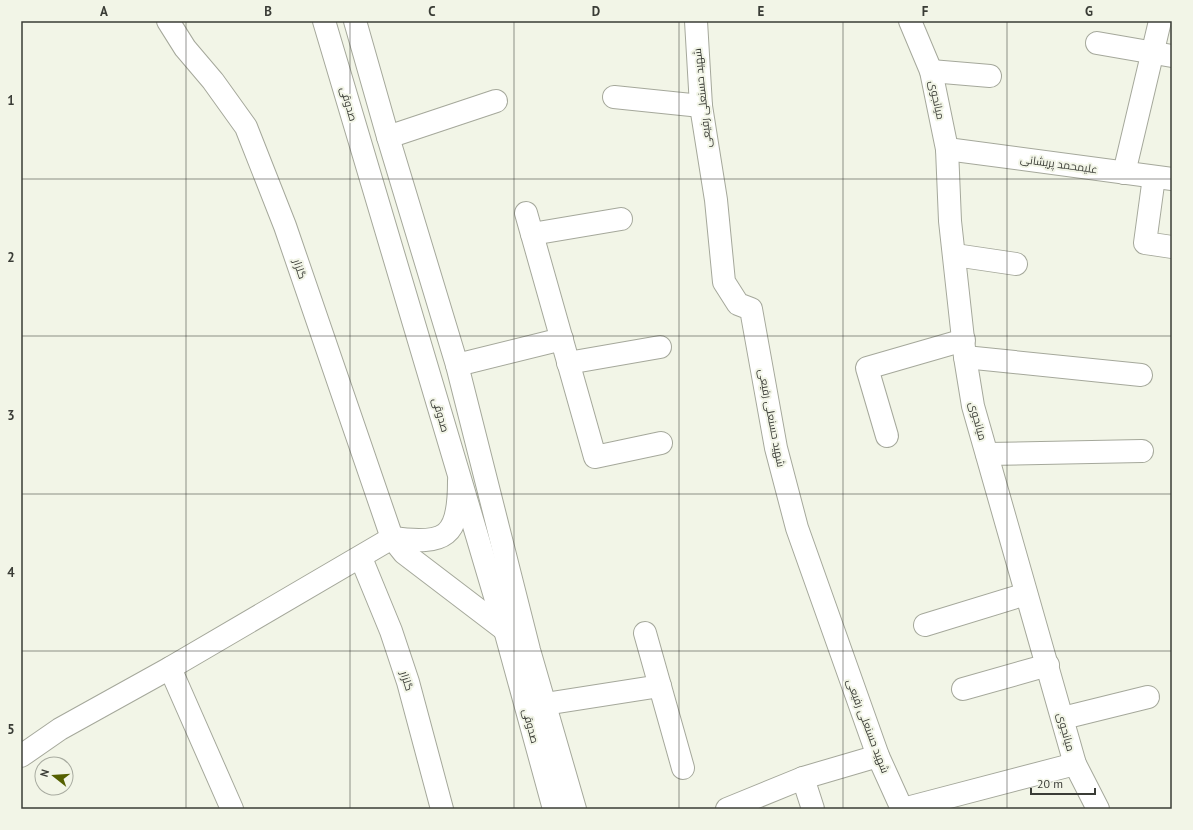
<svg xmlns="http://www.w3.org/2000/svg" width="1193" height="830" font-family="'PT Sans',Cairo,sans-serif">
<rect width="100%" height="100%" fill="#f2f5e7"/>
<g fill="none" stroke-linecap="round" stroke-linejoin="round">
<g stroke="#a5a89b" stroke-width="24">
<g id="minor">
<polyline points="168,21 185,48 213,81 246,127 285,226 392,538 404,553 505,630"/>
<polyline points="696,21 701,106 716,200 724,282 738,304 751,309 776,448 797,528 878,756 902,809"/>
<polyline points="910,21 931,71 947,149 950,221 965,357 973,406 1075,764 1098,809"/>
<polyline points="1097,43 1172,56"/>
<polyline points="931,71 990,76"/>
<polyline points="614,97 701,106"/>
<polyline points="388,137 496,101"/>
<polyline points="947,149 1172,179"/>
<polyline points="1124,173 1160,21"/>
<polyline points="1154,177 1145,243 1172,247"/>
<polyline points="526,213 595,457 661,443"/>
<polyline points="532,234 621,219"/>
<polyline points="955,255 1016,264"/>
<polyline points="965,357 1141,375"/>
<polyline points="568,363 660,347"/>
<polyline points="457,365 562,339"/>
<polyline points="887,436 867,368 964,340"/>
<polyline points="987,454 1142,451"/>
<polyline points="361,558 391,631 408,682 442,809"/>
<polyline points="925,625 1026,594"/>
<polyline points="645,633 683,768"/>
<polyline points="170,668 232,809"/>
<polyline points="963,689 1048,665"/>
<polyline points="545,704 660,686"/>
<polyline points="1063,718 1148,697"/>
<path d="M21,756l39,-27 110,-61 222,-130c54,7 67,0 67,-57"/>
<polyline points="803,778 813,809"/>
<polyline points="727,809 803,778 878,756"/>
<polyline points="903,809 1075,764"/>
</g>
</g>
<g stroke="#a5a89b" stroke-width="24">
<g id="major">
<polyline points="324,21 505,630 554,809"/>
<polyline points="355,21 388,137 457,365 529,650 575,809"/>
</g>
</g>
<use href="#minor" stroke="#fff" stroke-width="22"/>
<use href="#major" stroke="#fff" stroke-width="22"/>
</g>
<path fill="none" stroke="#3a3c36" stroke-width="1" stroke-opacity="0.55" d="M186,21v788M350,21v788M514,21v788M679,21v788M843,21v788M1007,21v788M21,179h1151M21,336h1151M21,494h1151M21,651h1151"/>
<g text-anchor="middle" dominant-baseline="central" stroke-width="4" stroke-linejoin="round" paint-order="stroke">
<g font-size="11" fill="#3a3c36" stroke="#f2f5e7">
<text transform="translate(702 98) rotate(-96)">شهید حسنعلی رفیعی</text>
<text transform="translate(937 100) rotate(78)">میانجوی</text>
<text transform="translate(349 104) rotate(74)">صدوقی</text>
<text transform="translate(1059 164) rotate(8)">علیمحمد پریشانی</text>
<text transform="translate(300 269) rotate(71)">گلزار</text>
<text transform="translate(441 415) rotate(74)">صدوقی</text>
<text transform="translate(772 418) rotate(79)">شهید حسنعلی رفیعی</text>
<text transform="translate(978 421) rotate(75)">میانجوی</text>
<text transform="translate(407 681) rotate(73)">گلزار</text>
<text transform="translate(531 726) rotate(75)">صدوقی</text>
<text transform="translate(868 726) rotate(69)">شهید حسنعلی رفیعی</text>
<text transform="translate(1066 732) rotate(75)">میانجوی</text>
</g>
</g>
<rect width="1193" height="830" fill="none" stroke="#f2f5e7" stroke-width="44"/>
<g transform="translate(54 776) rotate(287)"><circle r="19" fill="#f2f5e7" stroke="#a8aba0"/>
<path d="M0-3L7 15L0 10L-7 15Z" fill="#556000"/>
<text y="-6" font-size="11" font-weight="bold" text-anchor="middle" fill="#3a3c36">N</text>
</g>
<path d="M1031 788v6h64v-6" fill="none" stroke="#3a3c36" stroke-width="2"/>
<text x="1037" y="788" font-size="12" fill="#3a3c36" stroke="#f2f5e7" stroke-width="3" paint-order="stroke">20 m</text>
<rect x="22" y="22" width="1149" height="786" fill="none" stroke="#3a3c36" stroke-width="1.5"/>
<g font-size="13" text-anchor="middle" font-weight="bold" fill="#3a3c36">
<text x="104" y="16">A</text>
<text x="268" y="16">B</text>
<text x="432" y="16">C</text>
<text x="596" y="16">D</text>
<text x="761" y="16">E</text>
<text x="925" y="16">F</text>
<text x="1089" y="16">G</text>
<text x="11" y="105">1</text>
<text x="11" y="262">2</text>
<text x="11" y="420">3</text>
<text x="11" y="577">4</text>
<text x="11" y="734">5</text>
</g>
</svg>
